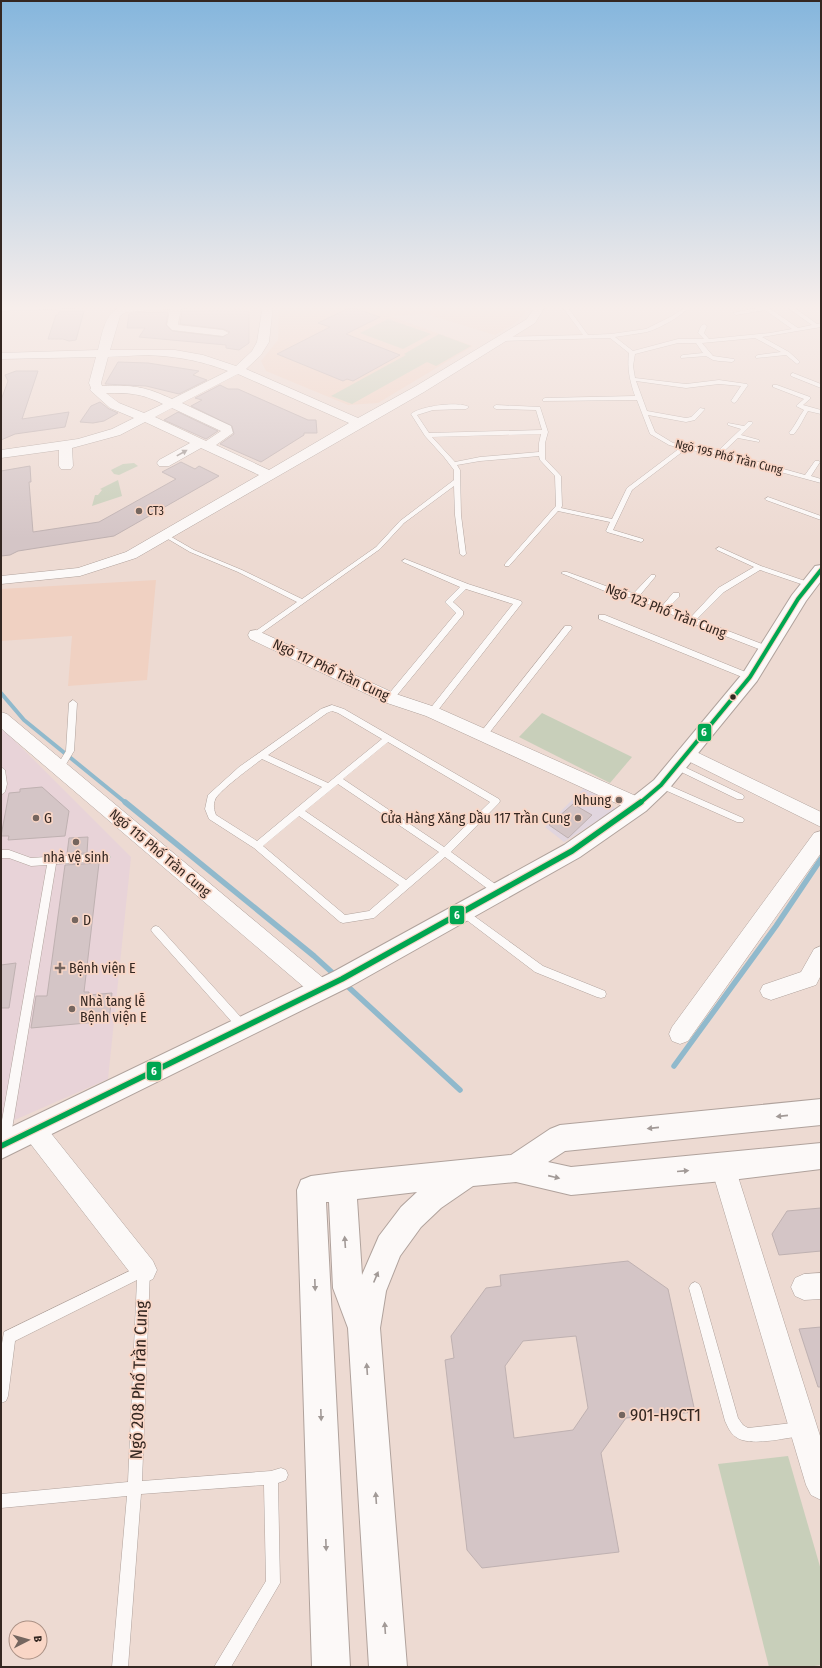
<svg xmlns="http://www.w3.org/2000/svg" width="822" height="1668" font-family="'Fira Sans Condensed',sans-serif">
<rect width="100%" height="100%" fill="#eddad2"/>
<polygon fill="#e1d5de" points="584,788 604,798 616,809 564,842 545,827"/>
<g fill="#f0d1c2">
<polygon points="279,305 531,305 529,309 514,324 495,335 426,314 390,316 473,346 378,403 348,405 266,371 261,361 278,340"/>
<polygon points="156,580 147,680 68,686 72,636 1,641 1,589"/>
</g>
<polygon fill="#e8d3d8" points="1,727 131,857 108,1079 1,1126"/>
<g fill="#c8cfba">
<polygon points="388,319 431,334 403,349 360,333"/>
<polygon points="439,334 471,346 436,366 427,362 352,404 331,396 406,355 404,354"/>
<polygon points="134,463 138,466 119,475 114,474 111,470 123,464"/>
<polygon points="118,480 122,496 92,506 95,495 98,495 102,490 100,489"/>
<polygon points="542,713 632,757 610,783 519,737"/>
<polygon points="788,1456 821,1570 821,1665 808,1667 769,1667 718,1464"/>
</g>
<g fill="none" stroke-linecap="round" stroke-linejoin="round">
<polyline stroke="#90b9cc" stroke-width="4" points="1,693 24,720 126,803"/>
<g stroke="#90b9cc" stroke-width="5.5">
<polyline points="125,802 314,956 336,976"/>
<polyline points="344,983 460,1090"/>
<polyline points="674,1066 776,926 821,859"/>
</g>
</g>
<g fill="#d4c5c6" stroke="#bfb1b1" fill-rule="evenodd">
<polygon points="351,307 380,317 346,334 400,355 353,381 347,379 343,381 277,354 330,327 318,323"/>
<polygon points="243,310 249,312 249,343 239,350 226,348 226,345 139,337 145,328 127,328 129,314 131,313 168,312 166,325 172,331 223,337 230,332 223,329 180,324 182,311"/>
<polygon points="84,311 76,340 69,341 63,339 48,339 56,315 58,315 59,312"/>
<polygon points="118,362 148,363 199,371 193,375 207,380 179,394 146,386 105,384"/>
<polygon points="16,371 38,371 22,419 69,412 65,427 15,434 1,440 1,400 8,381 5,375"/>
<polygon points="220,385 228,389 238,389 308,420 316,420 317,433 304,433 304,435 261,462 220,444 234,434 232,426 191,406 202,400 195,398"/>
<polygon points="100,402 109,409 118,413 104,421 93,423 80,422 91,406"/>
<polygon points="178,412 218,431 206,439 164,420"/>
<polygon points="181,462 195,469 199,466 219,476 114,536 18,551 10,555 1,556 1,471 30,466 31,482 29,482 33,532 99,522 176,479 162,472"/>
<polygon points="42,787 69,811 65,836 8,840 9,836 1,836 9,793 20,792 20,789"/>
<polygon points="573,804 592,815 568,838 549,825"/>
<polygon points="88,837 87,853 67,854 69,838"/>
<polygon points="99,863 84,992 89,992 89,995 112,993 109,1021 31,1028 36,996 47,996 65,865"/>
<polygon points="16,963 9,1008 1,1008 1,965"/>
<polygon points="821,1208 821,1251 779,1255 772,1234 787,1211"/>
<path d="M628,1261l40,28 27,123 -69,6 -25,35 18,99 -137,16 -15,-18 -22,-190 9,-2 -3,-22 35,-48 15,-2 -1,-11zM576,1336l12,72 -15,22 -59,8 -9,-72 18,-25z"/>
<polygon points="821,1327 821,1387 818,1387 799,1329"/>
</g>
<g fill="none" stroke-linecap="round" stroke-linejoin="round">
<g stroke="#b0a29c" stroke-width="1">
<g id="service">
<path d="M561,305h5l22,30 23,-1 35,-5 26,-13 12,-8 1,-3h5c-5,10 -32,24 -43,27 -10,2 -21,3 -32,5l18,14 45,-12h26l-6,-6 3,-7 3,-2 3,2 -3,7 5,6 61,-6 22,-4 -27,-19 -29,5 -3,-2 33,-7 32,22 14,-3 -24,-17v-2h4l25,18 4,-1v4l-59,10 27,15 11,10 -3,2 -11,-9 -30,3v-2l2,-1 23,-3 -26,-14 -53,5 11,13 21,3 1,1 -3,2 -13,-1 -6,-1 -7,-4 -25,2v-2l2,-1 20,-2 -7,-10h-18l-43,11 -2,12 2,12 51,6 33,-4 28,4 1,1 -12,17 -2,1 -3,-2 10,-15 -22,-2 -33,4 -50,-7 11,30 39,7 5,-1 9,-9 5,1 -10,11 -9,2 -38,-7 7,17 18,11 45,8 23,-22 -13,-4v-2l16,3 4,-4h4l1,1 -12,12 18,5v2l-21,-4 -15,14 82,23 10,-14h4l1,1 -9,14 10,3v4l-103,-28 -32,-6 -54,41 -19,40 30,9v2l-2,1 -34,-10 -1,-1 4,-9 -52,-11 -49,55h-4v-2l51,-58 -1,-30 -15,-16 -1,-4 -59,5 -23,4 3,5 1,45 5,39 -1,1 -2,1 -3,-2 -5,-39 -1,-29 -50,37 -24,26 -124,88 -4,-2 1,-2 44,-31 -59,-30 -48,-20 -27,-16 3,-2 2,1 26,15 48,20 60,29 74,-52 24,-26 54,-41v-10l-10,-13 -19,-21 -14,-22c9,-8 48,-13 58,-7l-3,2 -33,1 -16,5 12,18 113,-3 -6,-20 -40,-1 -3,-2 3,-2 44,2 8,25 -3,11v16l16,17 1,30 -1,2 51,11 15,-31 53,-40 -11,-3 -19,-11 -13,-34 -94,1v-2l2,-1 90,-2c-5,-15 -8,-27 -6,-43l-19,-15 -110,3 -3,-2 3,-2 83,-2zM541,434l-2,9v9l-59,5 -25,5 -23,-25z"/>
<polygon points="793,373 821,384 821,388 791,376 791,374"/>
<path d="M773,385h4l33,12v2l-7,6 18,5v4l-13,-3c-5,8 -8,16 -14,23h-4l-1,-1c6,-7 9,-15 15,-23l-8,-4 8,-7 -31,-12z"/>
<polygon points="768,497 821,516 821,520 766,500 765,499"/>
<polygon points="719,547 761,566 814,584 813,586 807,586 760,570 724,592 697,619 770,647 770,651 764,651 689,622 634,598 612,594 561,573 563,572 567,572 617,590 634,593 651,575 655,575 655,577 640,595 663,605 673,593 679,593 679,597 669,607 691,617 718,588 754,567 717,550 716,549"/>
<polygon points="405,559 468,584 521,601 522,603 435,714 432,715 428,712 429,710 513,604 466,589 453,602 463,611 463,615 393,700 387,700 386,698 387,696 456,613 445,602 460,587 403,562 402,561"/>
<polygon points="599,615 605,615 753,675 754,677 753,679 747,679 599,619"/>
<polygon points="565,626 571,626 572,628 486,737 480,737 479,735 480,733"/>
<polygon points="73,700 77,703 74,751 62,771 59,772 55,769 66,751 69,703"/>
<path d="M332,705l12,4 155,90 1,2 -1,2 -48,49 51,37 2,3 -2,3h-6l-51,-38 -71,61 -31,5 -3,-1 -86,-74 -45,-29 -4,-10 3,-14 31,-28 82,-58zM332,711l6,2 44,26 -54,44 -60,-28 59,-42zM388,742l102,60 -46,45 -101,-68zM262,759l60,28 -65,54 -41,-26c-2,-5 -3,-10 -1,-15 2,-8 39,-35 47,-41zM338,784l101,68 -33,28 -101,-69zM299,816l100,69 -30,26 -24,4 -82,-69z"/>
<polygon points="676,763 743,795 744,797 743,799 737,799 673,768 672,766 673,764"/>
<polygon points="1,767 5,770 7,784 5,792 1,795"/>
<polygon points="661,782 743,818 744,820 743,822 737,822 658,787 657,785 658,783"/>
<polygon points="1,850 9,850 31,858 106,853 109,855 111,857 109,859 106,861 56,864 10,1141 8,1145 4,1146 1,1145 1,1126 47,865 31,866 9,858 1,858"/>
<polygon points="463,908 543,966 605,991 606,994 605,997 601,998 597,997 535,972 460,915 458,912 460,909"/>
<polygon points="156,926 159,927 247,1024 248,1027 247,1030 243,1032 239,1030 153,933 151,930 153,927"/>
<polygon points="144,1264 148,1266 150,1270 142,1481 271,1471 281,1468 286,1470 288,1475 286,1480 278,1483 280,1583 231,1667 214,1667 266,1581 264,1485 141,1494 128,1667 112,1667 127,1496 1,1508 1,1494 128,1482 137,1280 15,1341 8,1396 6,1401 1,1403 1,1349 4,1332"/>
<path d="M695,1282l4,2 2,4 37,130 5,7 5,3 53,-6 5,2 2,5 -2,5 -5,2c-16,2 -52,11 -65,1 -6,-4 -8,-10 -11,-16l-36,-133 2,-4z"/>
</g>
</g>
<g stroke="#b0a29c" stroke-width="1">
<g id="minor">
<polygon points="1,305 79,305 74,308 1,311"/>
<path d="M116,305h75l-1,2 -9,2 -3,15 1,1 44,5 6,3 -6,3 -51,-6 -5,-5 3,-16 -44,3 -6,4 -10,34h65l28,5 33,11 16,-15 5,-9 6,-37h10l-4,37 -8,13 -15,14 112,49 58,-32 111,-67 9,-14h10l-11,18 -111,69 -288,166 -56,18 -79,8v-8l77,-8 48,-16 133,-77 -58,-27 -32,18h-10l-2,-3 2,-3 31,-17 -45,-21 -25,13 -48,13 1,18 -2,3h-10l-2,-3v-16l-58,8v-8l77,-11 34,-10 22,-11 -24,-10 -20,-18 1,-2 -2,-5 7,-26 -95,2v-6l97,-3c4,-15 6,-34 20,-42zM148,355c32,2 50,5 80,16l-56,28c-28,-13 -39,-14 -70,-13l-1,-3 7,-26zM238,374l111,49 -80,47 -53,-25 17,-12 -2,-7 -49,-23zM106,393c25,0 34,0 57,11l-19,9 -25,-10zM172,408l49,23 -15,10 -51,-24z"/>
<polygon points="256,630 396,694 438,708 645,800 647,805 645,810 638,812 631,810 426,716 384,702 250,639 248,635 250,631"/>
<polygon points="1,712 7,714 328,982 331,988 328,994 320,997 312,994 4,731 1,728"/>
<polygon points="686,747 821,812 821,827 680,757 677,753 680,749"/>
<polygon points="821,831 821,853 688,1041 680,1044 672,1041 669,1034 672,1027 814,833"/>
<polygon points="821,946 821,975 816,985 771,1000 763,997 760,991 763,985 801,972 814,949"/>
<polygon points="34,1119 42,1122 153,1261 157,1270 153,1279 144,1283 135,1279 26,1138 22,1130 26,1122"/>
<polygon points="723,1155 732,1159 735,1167 821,1439 821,1500 811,1495 806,1485 711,1167 714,1159"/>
<polygon points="821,1273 821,1299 804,1300 795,1296 791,1287 795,1278 804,1274"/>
</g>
</g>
<g stroke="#b0a29c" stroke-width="2">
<path id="tertiary" d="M821,1099v26l-256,26 -17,11 23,5 250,-24v26l-98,12 -152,14 -55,-13 -43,4 -32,22 -20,19 -21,29 -14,35 -6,37 27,339h-38l-21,-339 -15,-40 -4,-86h-3l24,465h-38l-15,-477 4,-10 10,-4 31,-4 169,-17 39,-26 10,-4zM417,1192l-16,15 -22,29 -17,39 -5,-76z"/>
</g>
<g stroke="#b0a29c" stroke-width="2">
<polygon id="secondary" points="821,565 821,581 806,601 757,681 668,790 646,811 580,857 351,986 1,1159 1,1132 333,972 564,845 630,799 654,780 743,673 792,595 815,566"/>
</g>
<use href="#service" fill="#fcf9f8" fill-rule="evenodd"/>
<use href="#minor" fill="#fcf9f8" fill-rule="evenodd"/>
<use href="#tertiary" fill="#fcf9f8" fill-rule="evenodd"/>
<use href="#secondary" fill="#fcf9f8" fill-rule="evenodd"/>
<g stroke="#f9d6c6" stroke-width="6">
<polyline id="bus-1-far1" points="640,803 661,785 750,677 798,599 821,570"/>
</g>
<g stroke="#f9d6c6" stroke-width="8">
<polyline id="bus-1" points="1,1146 342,979 572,851 641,802"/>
</g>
<use href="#bus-1-far1" stroke="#00a651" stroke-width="4"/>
<use href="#bus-1" stroke="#00a651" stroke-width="5.5"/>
</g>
<defs><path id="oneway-solid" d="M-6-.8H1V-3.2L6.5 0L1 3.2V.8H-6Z"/></defs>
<g fill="#a29a97">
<use href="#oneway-solid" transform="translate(182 453) rotate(-29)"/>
<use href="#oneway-solid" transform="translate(782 1116) rotate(174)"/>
<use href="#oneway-solid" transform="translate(653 1128) rotate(174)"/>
<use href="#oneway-solid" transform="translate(683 1171) rotate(-5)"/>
<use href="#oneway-solid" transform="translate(554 1177) rotate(13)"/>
<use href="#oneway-solid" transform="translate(345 1242) rotate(-94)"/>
<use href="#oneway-solid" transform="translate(376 1277) rotate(-67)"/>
<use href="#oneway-solid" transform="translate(315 1285) rotate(88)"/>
<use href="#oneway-solid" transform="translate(367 1369) rotate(-94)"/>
<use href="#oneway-solid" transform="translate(321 1415) rotate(88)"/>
<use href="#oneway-solid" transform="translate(376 1498) rotate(-94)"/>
<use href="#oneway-solid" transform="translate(326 1545) rotate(88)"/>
<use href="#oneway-solid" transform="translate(385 1628) rotate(-94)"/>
</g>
<linearGradient id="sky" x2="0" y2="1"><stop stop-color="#85b6dd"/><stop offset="0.57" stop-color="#f7eeeb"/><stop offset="1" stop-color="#f7eeeb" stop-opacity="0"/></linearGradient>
<rect width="822" height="539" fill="url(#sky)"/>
<g fill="#75665f" stroke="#f9d6c6" stroke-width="1.5">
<circle cx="139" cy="511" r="4"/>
<circle cx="619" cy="800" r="4"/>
<circle cx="36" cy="818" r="4"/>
<circle cx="578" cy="818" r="4"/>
<circle cx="76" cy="842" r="4"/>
<circle cx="75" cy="920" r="4"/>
<path d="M58 962h4v4h4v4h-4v4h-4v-4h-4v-4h4z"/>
<circle cx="72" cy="1009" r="4"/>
<circle cx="622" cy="1415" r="4"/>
</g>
<circle fill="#342721" stroke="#f9d6c6" stroke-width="1.5" cx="733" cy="697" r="3.5"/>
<g text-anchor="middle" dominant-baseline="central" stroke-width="3.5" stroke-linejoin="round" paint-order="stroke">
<g font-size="12" fill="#342721" stroke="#f9d6c6">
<text transform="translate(729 457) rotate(14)">Ngõ 195 Phố Trần Cung</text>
</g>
<g font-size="12" fill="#342721" stroke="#f9d6c6" text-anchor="start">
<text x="147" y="511">CT3</text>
</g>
<g font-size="14" fill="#342721" stroke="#f9d6c6">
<text transform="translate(666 611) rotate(21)">Ngõ 123 Phố Trần Cung</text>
<text transform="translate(331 670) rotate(25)">Ngõ 117 Phố Trần Cung</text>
<text transform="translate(160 853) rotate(40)">Ngõ 115 Phố Trần Cung</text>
</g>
<g font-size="14" fill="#342721" stroke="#f9d6c6" text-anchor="start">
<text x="611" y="800" text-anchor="end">Nhung</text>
<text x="44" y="818">G</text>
<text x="570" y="818" text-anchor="end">Cửa Hàng Xăng Dầu 117 Trần Cung</text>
<text x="76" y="857" text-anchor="middle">nhà vệ sinh</text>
<text x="83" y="920">D</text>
<text x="69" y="968">Bệnh viện E</text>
<text x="80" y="1001">Nhà tang lễ<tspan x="80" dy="16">Bệnh viện E</tspan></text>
</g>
<g font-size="17" fill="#342721" stroke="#f9d6c6">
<text transform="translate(139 1380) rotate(-88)">Ngõ 208 Phố Trần Cung</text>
</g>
<g font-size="17" fill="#342721" stroke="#f9d6c6" text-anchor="start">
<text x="630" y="1415">901-H9CT1</text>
</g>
</g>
<g stroke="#f9d6c6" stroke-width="1.5">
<rect x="697" y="723" width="15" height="19" rx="4" fill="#00a651"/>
<rect x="449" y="905" width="16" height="20" rx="4" fill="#00a651"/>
<rect x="146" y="1061" width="16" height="20" rx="4" fill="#00a651"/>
</g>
<g font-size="11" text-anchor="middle" font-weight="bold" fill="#fff">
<text x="704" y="736">6</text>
<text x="457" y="919">6</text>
<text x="154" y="1075">6</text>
</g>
<rect width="822" height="1668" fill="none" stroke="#342721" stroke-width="4"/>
<g transform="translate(28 1640) rotate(84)"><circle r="19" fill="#f9d6c6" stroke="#aa9084"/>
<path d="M0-3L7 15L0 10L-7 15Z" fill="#75665f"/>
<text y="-6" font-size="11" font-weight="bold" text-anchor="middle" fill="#342721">B</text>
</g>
</svg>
